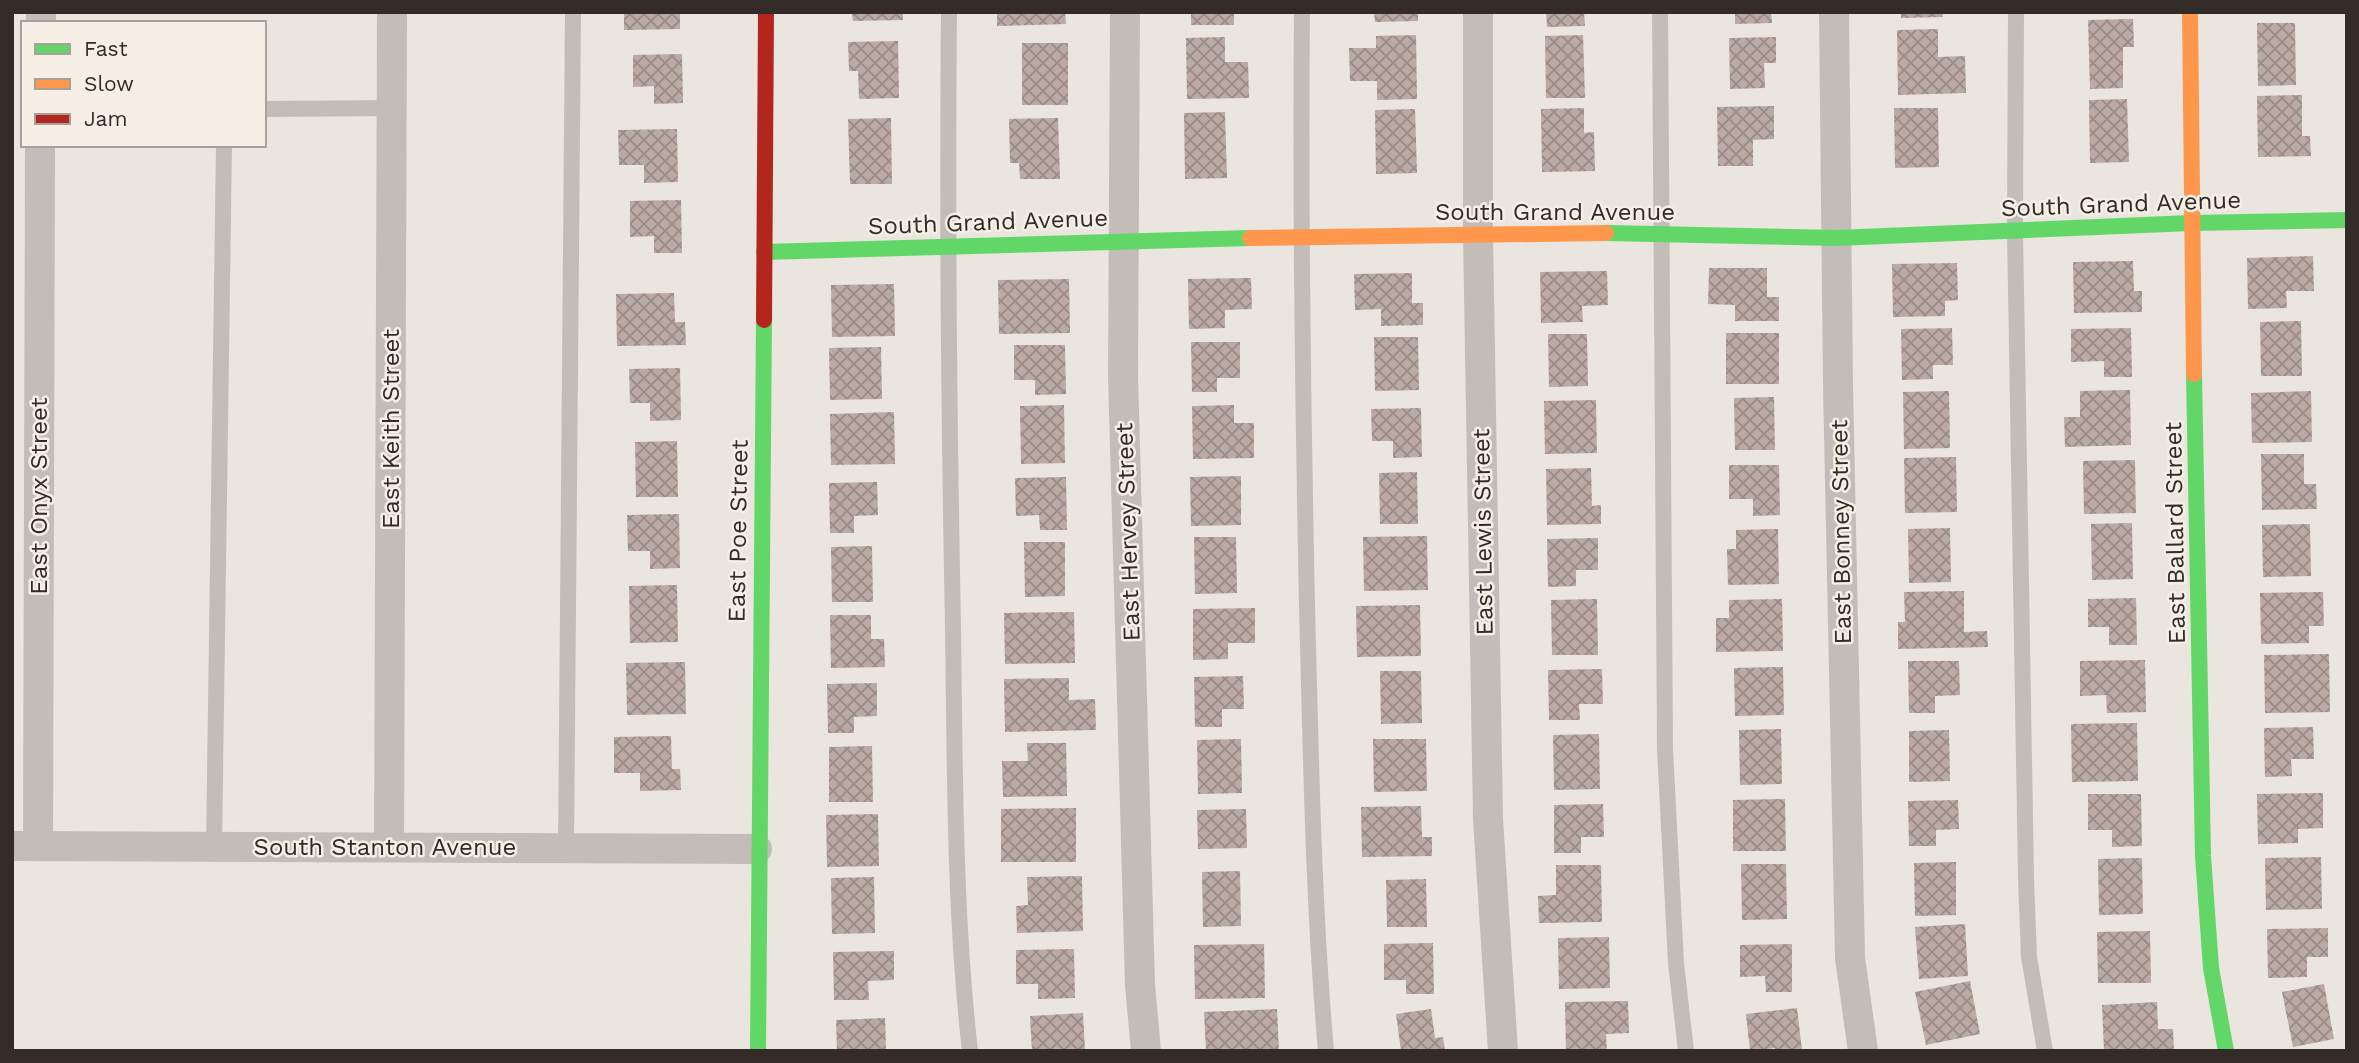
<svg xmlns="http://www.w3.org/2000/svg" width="2359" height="1063" font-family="'Work Sans',sans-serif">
<defs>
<pattern id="building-cross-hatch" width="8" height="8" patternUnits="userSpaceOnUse" patternTransform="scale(1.75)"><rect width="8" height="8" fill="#bbaaa3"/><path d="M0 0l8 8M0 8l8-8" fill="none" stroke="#998b85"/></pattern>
</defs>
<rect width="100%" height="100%" fill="#eae5df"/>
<g fill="url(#building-cross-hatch)">
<polygon points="624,12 680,12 680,29 624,30"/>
<polygon points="852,12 903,12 903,20 853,21"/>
<polygon points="997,12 1065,12 1066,24 997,26"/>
<rect x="1191" y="12" width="43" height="13"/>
<polygon points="1374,12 1418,12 1418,21 1375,22"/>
<polygon points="1546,12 1584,12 1585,26 1547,27"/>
<polygon points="1735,12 1771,12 1772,23 1735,24"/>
<polygon points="1901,12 1942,12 1943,17 1901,18"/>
<polygon points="2133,19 2134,47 2123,47 2123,88 2090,89 2088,20"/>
<polygon points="2257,23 2295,23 2296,85 2258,86"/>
<polygon points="1938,29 1938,57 1965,56 1966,93 1898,95 1897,30"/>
<polygon points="1416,35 1417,99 1377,100 1377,81 1350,81 1349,48 1376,48 1376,36"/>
<polygon points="1583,35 1585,98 1546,98 1545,36"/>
<polygon points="1225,37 1225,62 1248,62 1249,98 1187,99 1186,38"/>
<polygon points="1776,37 1776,63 1764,63 1765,88 1730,89 1729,38"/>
<polygon points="898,41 899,98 859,99 858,71 849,71 848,42"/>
<rect x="1022" y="43" width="46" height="62"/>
<polygon points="682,54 683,103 654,104 654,86 633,87 633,55"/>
<polygon points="2302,95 2302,136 2310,136 2311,156 2258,157 2257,96"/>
<polygon points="2127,99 2129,162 2090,163 2089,100"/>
<polygon points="1774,106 1774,139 1753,140 1753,166 1718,166 1717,107"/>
<polygon points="1584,108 1584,133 1594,132 1595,171 1542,172 1541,109"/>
<polygon points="1894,108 1938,108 1939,167 1895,168"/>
<polygon points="1415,109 1417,173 1376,174 1375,110"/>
<polygon points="1225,112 1227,178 1185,179 1184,113"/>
<polygon points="891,118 892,184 850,184 848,119"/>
<polygon points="1058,118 1060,179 1020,179 1019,163 1010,163 1009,119"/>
<polygon points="677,129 678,182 644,183 644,165 619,165 618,130"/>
<polygon points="681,200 682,253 654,253 654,236 630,237 630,201"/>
<polygon points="2313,256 2314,291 2286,291 2287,308 2248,309 2247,258"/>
<polygon points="2133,261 2134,291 2142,291 2142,312 2074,313 2073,262"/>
<polygon points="1957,263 1958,300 1945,301 1945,316 1893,317 1892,264"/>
<polygon points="1709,268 1767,268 1767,297 1779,297 1779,321 1735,321 1735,305 1708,304"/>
<polygon points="1607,271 1608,305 1582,306 1583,322 1541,323 1540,272"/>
<polygon points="1412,273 1412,303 1423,303 1423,325 1381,326 1381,309 1355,310 1354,274"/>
<polygon points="1251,278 1252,309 1225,310 1225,328 1189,329 1188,279"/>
<polygon points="1069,279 1070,333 999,334 998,280"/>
<polygon points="894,284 895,336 832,337 831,285"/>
<polygon points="674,293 675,322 685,322 686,345 617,346 616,294"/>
<polygon points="2301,321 2302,376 2261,376 2260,322"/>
<polygon points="1952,328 1953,365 1933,365 1933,379 1902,380 1901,329"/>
<polygon points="2131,328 2132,377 2104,377 2104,361 2071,362 2071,329"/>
<rect x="1726" y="333" width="53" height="51"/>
<polygon points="1548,334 1587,334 1588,386 1549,387"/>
<polygon points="1374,337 1418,337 1419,390 1375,391"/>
<polygon points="1191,342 1240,342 1240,378 1217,378 1217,392 1192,392"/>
<polygon points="1014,345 1065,345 1066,394 1035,395 1035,380 1014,380"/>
<polygon points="881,347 882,399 830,400 829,348"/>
<polygon points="680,368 681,420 650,421 650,403 630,403 629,369"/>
<polygon points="2130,390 2131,445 2065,447 2064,417 2080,417 2080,391"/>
<polygon points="1949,391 1950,448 1904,449 1903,392"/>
<polygon points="2311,391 2312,442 2252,443 2251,393"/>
<polygon points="1774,397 1775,450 1735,450 1734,398"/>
<polygon points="1596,400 1597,453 1545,454 1544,401"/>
<polygon points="1064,405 1065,463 1021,464 1020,406"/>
<polygon points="1234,405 1234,423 1254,423 1254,458 1193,459 1192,406"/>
<polygon points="1421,408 1422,457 1393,458 1393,441 1372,441 1371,409"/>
<polygon points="894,412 895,464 831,465 830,414"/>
<polygon points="677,441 678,497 636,497 635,442"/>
<polygon points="2261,454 2304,454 2304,484 2316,484 2317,509 2262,510"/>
<polygon points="1956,457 1957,512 1905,513 1904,458"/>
<polygon points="2135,460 2136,513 2084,514 2083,461"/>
<polygon points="1729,465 1779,465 1780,515 1753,516 1753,499 1729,499"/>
<polygon points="1591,468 1592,506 1601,505 1601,524 1547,525 1546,469"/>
<polygon points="1417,472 1418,524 1380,524 1379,473"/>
<polygon points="1241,476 1241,525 1191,526 1190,477"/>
<polygon points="1066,477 1067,530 1040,530 1039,515 1016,516 1015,478"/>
<polygon points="877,482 878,515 854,516 854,533 830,533 829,483"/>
<polygon points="679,514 680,568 650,569 650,551 628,551 627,515"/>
<polygon points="2132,523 2133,579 2092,580 2091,524"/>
<polygon points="2310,524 2311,576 2263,577 2262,525"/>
<polygon points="1950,528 1951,582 1909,583 1908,529"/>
<polygon points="1778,529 1779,584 1728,585 1727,549 1736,549 1736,530"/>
<polygon points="1427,536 1428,590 1364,591 1363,537"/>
<polygon points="1194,537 1236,537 1237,593 1195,594"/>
<polygon points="1598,538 1598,570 1576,570 1576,586 1548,587 1547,539"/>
<polygon points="1024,542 1065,542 1065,596 1025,597"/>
<polygon points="872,546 873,602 832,602 831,547"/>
<polygon points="677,585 678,642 630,643 629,586"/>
<polygon points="1964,591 1964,632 1987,631 1988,647 1898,649 1898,622 1905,622 1904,592"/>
<polygon points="2323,592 2324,626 2309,626 2309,643 2261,644 2260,593"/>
<polygon points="2136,598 2137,645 2109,645 2109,627 2088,627 2088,599"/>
<polygon points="1597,599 1598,655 1552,655 1551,600"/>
<polygon points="1782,599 1783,651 1716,652 1716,618 1729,618 1729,600"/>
<polygon points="1420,605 1421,656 1357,657 1356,606"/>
<polygon points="1255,608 1255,643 1228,643 1228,659 1193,660 1193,609"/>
<polygon points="1074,612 1075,663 1005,664 1004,613"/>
<polygon points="830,615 871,615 871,639 884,639 885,667 831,668"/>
<polygon points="2329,654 2330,712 2265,713 2264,655"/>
<polygon points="2145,660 2146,712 2107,713 2106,695 2080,696 2080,661"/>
<polygon points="1908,661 1959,661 1960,695 1935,696 1935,713 1909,713"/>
<polygon points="685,662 686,714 627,715 626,663"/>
<polygon points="1783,667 1784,715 1735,716 1734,668"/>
<polygon points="1602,669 1603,704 1579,704 1580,720 1549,720 1548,670"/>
<polygon points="1380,671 1421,671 1422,723 1381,724"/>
<polygon points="1243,676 1244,709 1222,709 1222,727 1195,727 1194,677"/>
<polygon points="1069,678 1069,700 1095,699 1096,730 1005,732 1004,679"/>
<polygon points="877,683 877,716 854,717 854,733 828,733 827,684"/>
<polygon points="2137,723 2138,781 2072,782 2071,724"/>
<polygon points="2313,727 2314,759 2291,759 2292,776 2265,777 2264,728"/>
<polygon points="1781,729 1782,784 1740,785 1739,730"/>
<polygon points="1949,730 1950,781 1909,782 1909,731"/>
<polygon points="1599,734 1600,789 1554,790 1553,735"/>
<polygon points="671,736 672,769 680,769 681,790 640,791 640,773 614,773 614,737"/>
<polygon points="1241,739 1242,793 1198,794 1197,740"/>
<polygon points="1373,739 1426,739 1427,791 1374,792"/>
<polygon points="1027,743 1066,743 1067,796 1003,797 1002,761 1028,761"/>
<polygon points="872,746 873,802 829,802 829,747"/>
<polygon points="2323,793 2323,828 2298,829 2298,843 2258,844 2257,794"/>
<polygon points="2088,794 2141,794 2142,846 2112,847 2112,830 2088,830"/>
<polygon points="1785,799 1786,851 1733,851 1733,800"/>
<polygon points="1958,800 1959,829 1936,830 1936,846 1909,846 1908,801"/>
<polygon points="1603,804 1604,837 1581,837 1581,853 1554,853 1554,805"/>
<polygon points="1421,806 1422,837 1432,837 1432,856 1362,857 1361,807"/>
<polygon points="1076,808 1076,862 1001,862 1001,809"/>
<polygon points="1246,809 1247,848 1198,849 1197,810"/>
<polygon points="878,814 879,866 827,867 826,815"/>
<polygon points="2321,857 2322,909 2266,910 2265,858"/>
<polygon points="2142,858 2143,914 2099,915 2098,859"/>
<polygon points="1956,862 1956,915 1915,916 1914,863"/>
<polygon points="1741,864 1786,864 1787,919 1742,920"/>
<polygon points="1556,865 1601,865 1602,922 1539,923 1538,896 1556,895"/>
<polygon points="1240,871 1241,926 1203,927 1202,872"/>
<polygon points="1082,876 1083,931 1017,933 1016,906 1028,905 1027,877"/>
<polygon points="874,877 875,933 832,934 831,878"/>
<polygon points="1426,879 1427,927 1387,927 1386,880"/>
<polygon points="1965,924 1968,976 1919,979 1915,927"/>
<polygon points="2328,928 2328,957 2307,957 2307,977 2268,978 2267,929"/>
<polygon points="2150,931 2151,983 2098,983 2097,932"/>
<polygon points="1609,937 1610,988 1559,989 1558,938"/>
<polygon points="1433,943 1434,994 1406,994 1406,980 1384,980 1384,944"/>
<polygon points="1264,944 1265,998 1195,999 1194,945"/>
<polygon points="1792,944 1792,992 1766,992 1765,976 1740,977 1740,945"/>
<polygon points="1074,949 1075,998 1038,999 1038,984 1016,984 1016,950"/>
<polygon points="894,951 894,980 868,981 869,1000 834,1000 833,952"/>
<polygon points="1970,981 1980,1034 1926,1045 1915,992"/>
<polygon points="2324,984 2334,1039 2293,1047 2282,992"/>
<polygon points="1628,1001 1629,1033 1606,1034 1607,1051 1566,1051 1565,1002"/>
<polygon points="2157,1002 2158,1029 2173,1029 2174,1051 2104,1051 2102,1005"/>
<polygon points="1797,1008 1802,1051 1776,1051 1775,1048 1750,1051 1746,1014"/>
<polygon points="1277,1009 1279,1051 1206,1051 1204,1012"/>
<polygon points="1431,1009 1435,1038 1443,1037 1445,1051 1401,1051 1396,1014"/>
<polygon points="1083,1013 1085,1051 1032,1051 1030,1016"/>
<polygon points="885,1018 886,1050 837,1051 836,1020"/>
</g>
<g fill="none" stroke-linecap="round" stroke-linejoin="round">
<g stroke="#c2bdb8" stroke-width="16">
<path d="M949,12c-2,205 0,410 4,615 2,141 1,284 17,424"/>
<path d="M1302,12c-2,198 1,396 5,594 4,149 6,297 19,445"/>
<polyline points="1660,12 1665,749 1676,963 1686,1051"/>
<polyline points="2016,12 2015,230 2026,878 2029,957 2045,1051"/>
<polyline points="264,109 392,108"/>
<polyline points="214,846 224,145"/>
<polyline points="566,847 573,12"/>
</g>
<g stroke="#c2bdb8" stroke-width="30">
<polyline points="1125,12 1123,375 1140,985 1146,1051"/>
<polyline points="1478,12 1478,235 1488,819 1503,1051"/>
<polyline points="1834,12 1838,385 1850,958 1863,1051"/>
<polyline points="41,23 41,12"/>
<polyline points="12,846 757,849"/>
<polyline points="38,846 40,145"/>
<polyline points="389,846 392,12"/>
</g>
<g stroke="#63d668" stroke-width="16">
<polyline points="1606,233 1837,238 2191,223 2347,220"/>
<polyline points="764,252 1250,238"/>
<polyline points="2194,374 2203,856 2211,968 2226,1051"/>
<polyline points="758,1051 764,320"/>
</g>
<g stroke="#ff974d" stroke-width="16">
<polyline points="2190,12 2194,374"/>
<polyline points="1250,238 1606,233"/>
</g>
<polyline stroke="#b3261e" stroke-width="16" points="764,320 766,12"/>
</g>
<g text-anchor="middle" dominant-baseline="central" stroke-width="5" stroke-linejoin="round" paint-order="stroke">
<g font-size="24" fill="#322b27" stroke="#f6efe6">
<text transform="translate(2121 204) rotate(-2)">South Grand Avenue</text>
<text x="1555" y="212">South Grand Avenue</text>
<text transform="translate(988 222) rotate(-2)">South Grand Avenue</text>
<text transform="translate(391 429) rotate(-90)">East Keith Street</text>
<text transform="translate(39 496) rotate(-90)">East Onyx Street</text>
<text transform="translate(738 531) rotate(-89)">East Poe Street</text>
<text transform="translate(1128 532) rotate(-92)">East Hervey Street</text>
<text transform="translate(1483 532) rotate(-91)">East Lewis Street</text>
<text transform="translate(1841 532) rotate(-91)">East Bonney Street</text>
<text transform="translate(2175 533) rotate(-91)">East Ballard Street</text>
<text x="385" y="847">South Stanton Avenue</text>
</g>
</g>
<rect width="2359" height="1063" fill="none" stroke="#322b27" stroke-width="28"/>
<rect x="21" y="21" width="245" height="126" fill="#f6efe6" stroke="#a8a19a" stroke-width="2"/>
<rect x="35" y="44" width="35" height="10" fill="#63d668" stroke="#a8a19a" stroke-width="2"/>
<text x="84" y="56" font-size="21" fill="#322b27">Fast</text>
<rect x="35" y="79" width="35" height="10" fill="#ff974d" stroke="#a8a19a" stroke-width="2"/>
<text x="84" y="91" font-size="21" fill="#322b27">Slow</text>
<rect x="35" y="114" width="35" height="10" fill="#b3261e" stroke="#a8a19a" stroke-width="2"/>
<text x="84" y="126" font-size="21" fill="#322b27">Jam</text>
</svg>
